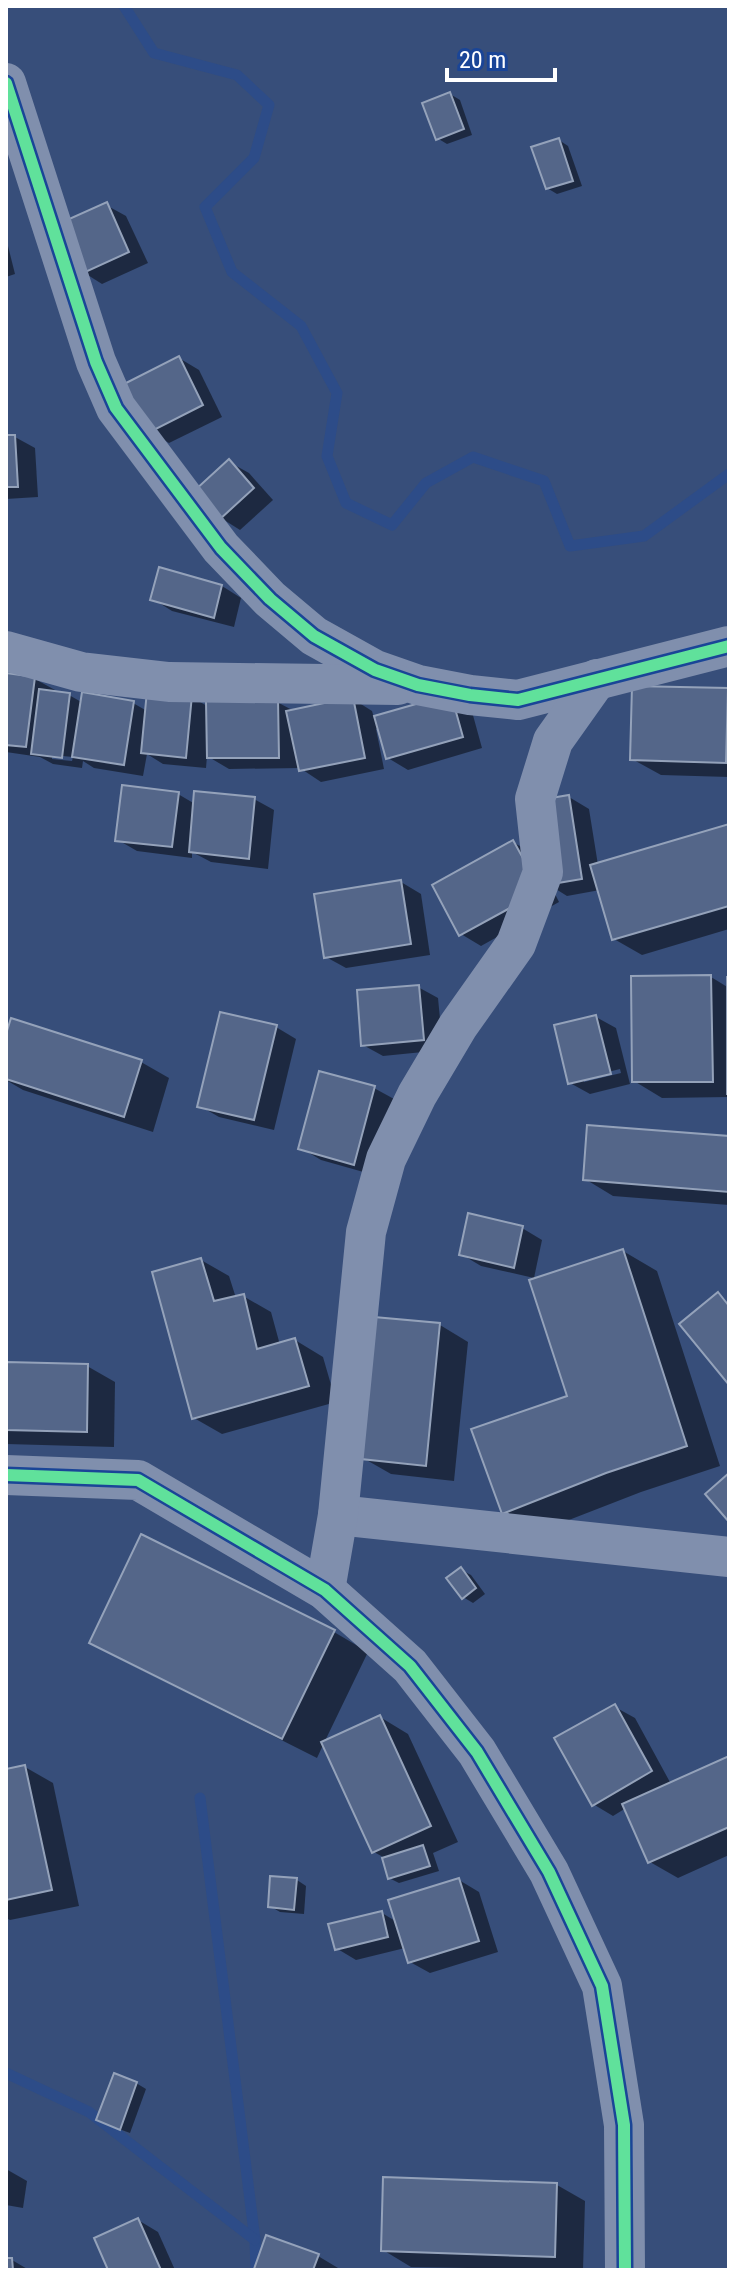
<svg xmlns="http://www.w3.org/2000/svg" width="735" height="2276" font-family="'Roboto Condensed',sans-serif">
<rect width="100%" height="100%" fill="#374e7a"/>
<g fill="#0007" fill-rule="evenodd">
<polygon points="450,94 460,100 472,135 447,144 437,138"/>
<polygon points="559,140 568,146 582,186 557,194 547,188"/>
<polygon points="106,205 126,216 148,263 102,284 83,272"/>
<polygon points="6,238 15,274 6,277"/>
<polygon points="179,358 199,370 222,417 169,443 149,431"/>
<polygon points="6,437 15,437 35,448 38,497 6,499"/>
<polygon points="229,462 249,473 273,500 240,530 221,518"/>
<polygon points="222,586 241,598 234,627 172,611 153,599"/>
<path d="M6,675l29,4 20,11 -1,3 15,2 14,8h50l14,8 44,-14 18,10 68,-5 17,9 59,-12 19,12 2,7 77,-22 20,12 11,40 -74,22 -20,-12 -9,-30 -3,1 8,40 -63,13 -21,-14 -71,1 -22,-13 -1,12 -43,-4 -16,-10 -4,22 -49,-8 -11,-7 -1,7 -29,-4 -13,-7 -34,-5zM52,755l21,2 -1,4 -20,-2z"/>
<polygon points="727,690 729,691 729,777 661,775 632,759"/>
<polygon points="178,794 195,804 254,799 274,810 268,869 211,862 192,852 192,858 137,851 118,840"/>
<polygon points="569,797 589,809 598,865 729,826 729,929 642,955 614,939 600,890 567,896 551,886 559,902 481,946 461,934 513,842 533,854"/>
<polygon points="401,882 421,894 430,955 346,968 326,957"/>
<polygon points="711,977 729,988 729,1097 662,1098 634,1081"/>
<polygon points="418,987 438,998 443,1050 383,1056 363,1045"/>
<path d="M596,1017l20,11 14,56 -40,10 -20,-11zM620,1069l1,4 -37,9v-4z"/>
<polygon points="276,1027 296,1039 274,1130 219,1117 200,1106"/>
<polygon points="6,1040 141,1062 169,1078 153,1132 23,1090 6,1080"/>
<polygon points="374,1088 394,1099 374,1175 321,1160 301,1148"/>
<polygon points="729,1138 729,1205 613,1196 585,1179"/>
<polygon points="522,1228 542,1240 534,1278 481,1266 461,1254"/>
<polygon points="623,1251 657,1271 720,1466 641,1492 538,1532 503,1512 569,1397"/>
<polygon points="201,1260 229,1276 236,1298 243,1296 271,1312 280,1345 295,1340 323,1357 336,1402 222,1434 194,1418"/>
<polygon points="376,1319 440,1325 468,1342 454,1481 391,1474 363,1458"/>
<polygon points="6,1364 87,1366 115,1382 114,1447 6,1444"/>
<polygon points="461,1570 471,1575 485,1594 473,1603 463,1597"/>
<polygon points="334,1632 368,1652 324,1743 380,1717 408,1734 458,1842 433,1853 439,1871 399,1883 389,1878 383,1857 374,1852 324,1743 317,1758 126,1662 91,1643"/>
<polygon points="615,1707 635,1718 671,1784 729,1758 729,1855 678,1878 650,1862 626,1808 613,1816 593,1804"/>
<polygon points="25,1767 53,1783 79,1906 10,1920 6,1918 6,1771"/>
<polygon points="297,1880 306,1886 304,1914 280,1912 270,1906"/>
<polygon points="459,1880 479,1892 498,1952 430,1973 410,1962 405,1948 356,1960 336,1948 382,1913 397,1922"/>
<polygon points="136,2083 146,2089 130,2133 108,2125"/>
<polygon points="6,2169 27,2181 23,2208 6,2205"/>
<polygon points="557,2185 585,2201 583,2270 411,2267 383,2250"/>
<polygon points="138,2220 158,2232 175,2270 111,2270"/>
<polygon points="318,2256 338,2268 337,2270 256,2268"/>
<polygon points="6,2260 12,2260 29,2270 6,2270"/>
</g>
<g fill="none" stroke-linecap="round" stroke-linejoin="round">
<g stroke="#2d4c88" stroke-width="11">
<polyline points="124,6 154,53 237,75 269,105 254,158 205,207 232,272 301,326 337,393 327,456 346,503 392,525 426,483 473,457 544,481 570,546 644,536 729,474"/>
<polyline points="200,1798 255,2240 256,2270"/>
<polyline points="6,2073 89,2112 255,2240"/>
</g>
</g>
<g fill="#546689" stroke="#94a2ba" stroke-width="2">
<polygon points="450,92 464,129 436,140 422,103"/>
<polygon points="559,138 573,181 546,189 531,147"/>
<polygon points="107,202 129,252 81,274 58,224"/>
<polygon points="179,356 203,405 148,433 124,384"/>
<polygon points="6,435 15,435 18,487 6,487"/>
<polygon points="229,459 254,488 219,520 194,491"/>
<polygon points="159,567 222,585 214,618 150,600"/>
<polygon points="6,673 35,677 26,747 6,745"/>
<polygon points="632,686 728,688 726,763 630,760"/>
<polygon points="39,689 70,693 62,758 31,754"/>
<polygon points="147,691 192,695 186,758 141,753"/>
<polygon points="82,692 134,701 124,765 72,757"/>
<polygon points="451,694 463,737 386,759 374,716"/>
<polygon points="353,697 365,758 299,771 286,711"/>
<polygon points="278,699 279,758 207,758 206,701"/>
<polygon points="122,785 179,792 172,847 115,841"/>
<polygon points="194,791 255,797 249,859 189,852"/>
<polygon points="569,795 582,879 546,885 533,801"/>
<polygon points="729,824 729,906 612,940 590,865"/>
<polygon points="513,840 541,891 459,936 432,885"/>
<polygon points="401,880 411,944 324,958 314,894"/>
<polygon points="711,975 713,1082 632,1082 631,976"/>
<rect x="727" y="977" width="2" height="117"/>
<polygon points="419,985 424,1040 361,1046 357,990"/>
<polygon points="220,1012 277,1025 254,1120 197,1107"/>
<polygon points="596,1015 611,1074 568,1084 554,1025"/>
<polygon points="11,1018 142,1060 124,1117 6,1079 6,1034"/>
<polygon points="319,1071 375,1086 354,1165 298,1149"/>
<polygon points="587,1125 729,1136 729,1192 583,1180"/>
<polygon points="468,1213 523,1226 514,1268 459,1255"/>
<polygon points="623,1249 687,1446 606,1473 502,1514 471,1429 567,1396 529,1280"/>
<polygon points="201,1258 214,1301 244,1294 257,1349 295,1338 309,1386 192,1419 152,1272"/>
<polygon points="718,1292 729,1306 729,1385 679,1324"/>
<polygon points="374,1317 440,1323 426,1466 361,1459"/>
<polygon points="6,1362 88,1364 87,1432 6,1430"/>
<polygon points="729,1473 729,1522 705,1494"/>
<polygon points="141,1534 335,1630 282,1739 89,1643"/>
<polygon points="461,1567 476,1588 462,1599 446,1578"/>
<polygon points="615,1704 652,1771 592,1806 554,1738"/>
<polygon points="380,1715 431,1826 372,1853 321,1742"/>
<polygon points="729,1756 729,1827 648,1863 622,1804"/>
<polygon points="25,1765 52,1890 6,1900 6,1769"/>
<polygon points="423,1845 430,1866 388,1879 382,1858"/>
<polygon points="270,1876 297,1878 294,1910 268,1907"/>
<polygon points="459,1878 479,1941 408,1963 388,1900"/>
<polygon points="382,1911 388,1937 335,1950 328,1924"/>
<polygon points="114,2073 137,2082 120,2130 96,2120"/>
<polygon points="383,2177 557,2183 555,2257 381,2251"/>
<polygon points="138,2218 161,2270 108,2270 94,2238"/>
<polygon points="266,2235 319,2254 313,2270 254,2269"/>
<polygon points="6,2258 12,2258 13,2270 6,2270"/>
</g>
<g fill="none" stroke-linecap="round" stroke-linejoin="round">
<g stroke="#808fad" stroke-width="40">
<polyline points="6,83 96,362 116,408 221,548 270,599 314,636 375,670 418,685 470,695 518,700 729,646"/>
<polyline points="6,651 81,672 169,682 398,685"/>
<polyline points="6,1475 138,1480 325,1590 410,1666 477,1752 549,1872 602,1986 624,2125 625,2270"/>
<polyline points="338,1515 729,1557"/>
<polyline points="325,1590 338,1515 366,1232 386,1159 417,1095 458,1026 516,944 543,872 535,799 553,741 597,679"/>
</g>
<g stroke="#1a4597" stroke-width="17">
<g id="cycleway">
<polyline points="6,83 96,362 116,408 221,548 270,599 314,636 375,670 418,685 470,695 518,700 729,646"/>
<polyline points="6,1475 138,1480 325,1590 410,1666 477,1752 549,1872 602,1986 624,2125 625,2270"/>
</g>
</g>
<use href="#cycleway" stroke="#60e19b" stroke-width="12"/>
</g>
<rect width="735" height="2276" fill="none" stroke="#ffffff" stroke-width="16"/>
<path d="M447 68v12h108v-12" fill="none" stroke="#ffffff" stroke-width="4"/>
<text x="459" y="68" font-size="24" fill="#ffffff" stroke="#1a4597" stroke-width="6" paint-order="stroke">20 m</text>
</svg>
